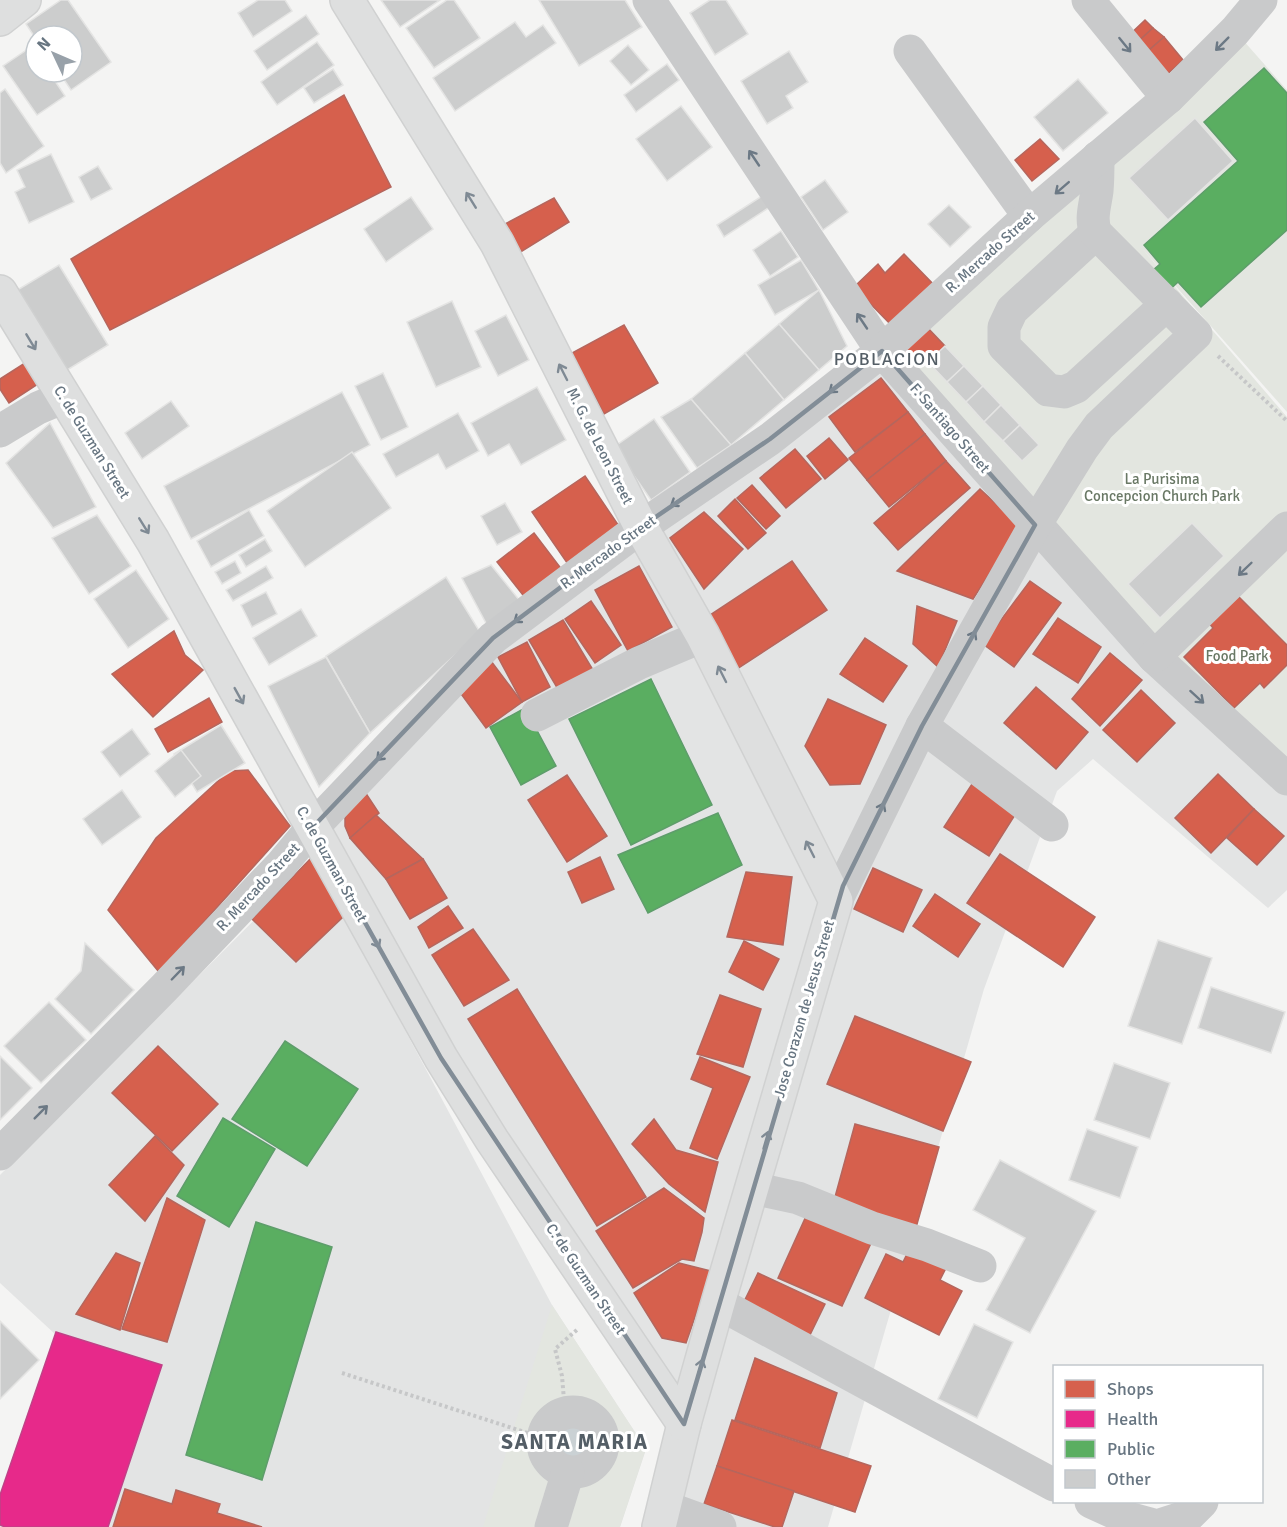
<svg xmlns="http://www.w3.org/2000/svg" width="1287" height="1527" font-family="Signika,sans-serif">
<rect width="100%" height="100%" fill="#f4f4f3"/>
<g fill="#e3e4e4">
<polygon points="882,351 1020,526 843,886 649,530"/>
<polygon points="1035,525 1287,779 1287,890 1268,908 1093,759 1057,791 984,989 828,1527 667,1527 857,887"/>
<polygon points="639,535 830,897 677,1413 312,828 499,643"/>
<polygon points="314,860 552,1305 646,1449 620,1527 0,1527 0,1492 56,1335 0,1283 0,1175"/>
</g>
<g fill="#e3e6e0">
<polygon points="1235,31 1287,90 1287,412 1140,246 1287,417 1287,515 1155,645 887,350"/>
<polygon points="1287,532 1287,778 1166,656"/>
<polygon points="552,1305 646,1449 620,1527 483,1527"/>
</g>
<circle fill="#cad1d4" cx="574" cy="1443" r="20"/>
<g fill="#d6604d" stroke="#b5665d" stroke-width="1.5">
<polygon points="1145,20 1153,28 1132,47 1125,39"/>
<polygon points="1153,28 1164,37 1140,58 1132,47"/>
<polygon points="1164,37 1183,60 1160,81 1140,58"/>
<polygon points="344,95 391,187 110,330 71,259"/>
<polygon points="1040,139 1059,159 1032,181 1015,160"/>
<polygon points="554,198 569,222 519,253 503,225"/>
<polygon points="904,254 937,288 895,329 854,287 878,264 885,273"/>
<polygon points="624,325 658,383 604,414 572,353"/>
<polygon points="926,326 945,346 928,362 887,350"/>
<polygon points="28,361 41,382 9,403 0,389 0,379"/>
<polygon points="881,378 908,412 855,452 829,417"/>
<polygon points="908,412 925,434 867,480 849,458"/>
<polygon points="925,434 946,461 889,507 867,480"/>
<polygon points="829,438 848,460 825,479 807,456"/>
<polygon points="795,449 821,479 786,508 760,478"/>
<polygon points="946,461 970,488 898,550 874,523"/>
<polygon points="585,476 625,535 572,570 532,512"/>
<polygon points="752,485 780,516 766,529 737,498"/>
<polygon points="980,489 1020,526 973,599 897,571"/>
<polygon points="735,499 766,533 748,549 718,516"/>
<polygon points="704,512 743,549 704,589 670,538"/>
<polygon points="534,533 566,575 530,604 497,562"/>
<polygon points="792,561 827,610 734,671 704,619"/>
<polygon points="639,566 672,627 628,651 595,590"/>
<polygon points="1030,581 1061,603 1014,667 983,644"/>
<polygon points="1237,595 1287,645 1287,665 1264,688 1260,683 1234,708 1184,657 1213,628 1209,623"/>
<polygon points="591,601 621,645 595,663 565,619"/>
<polygon points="917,606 957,621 938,667 913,644"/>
<polygon points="1058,618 1101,647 1078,683 1033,654"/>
<polygon points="563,620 593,670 559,691 529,640"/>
<polygon points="174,631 185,655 203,670 153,717 112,674"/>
<polygon points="865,638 907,666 883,702 840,674"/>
<polygon points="527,642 550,687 522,702 498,657"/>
<polygon points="1110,653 1142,680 1100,726 1072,699"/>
<polygon points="491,661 522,702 486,728 456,687"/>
<polygon points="1036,687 1088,732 1056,769 1004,723"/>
<polygon points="1141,690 1175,723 1137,762 1103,730"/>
<polygon points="209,698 222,722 168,752 155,729"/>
<polygon points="828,699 886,725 860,784 830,785 805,746"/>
<polygon points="248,770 290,826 159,972 108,910 156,838 229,771"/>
<polygon points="1218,774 1254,809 1211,853 1175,818"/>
<polygon points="567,775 607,836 567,862 528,800"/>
<polygon points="974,781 1018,810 989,856 944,827"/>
<polygon points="365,792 379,813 350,838 345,826 345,818 347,809"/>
<polygon points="1254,809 1284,836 1257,865 1227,838"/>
<polygon points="376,815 423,859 386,879 350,838"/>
<polygon points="1000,854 1095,917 1063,967 967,903"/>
<polygon points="600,857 614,889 582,903 568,872"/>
<polygon points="311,858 334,883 343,917 296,962 252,919"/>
<polygon points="423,859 447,898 410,919 386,879"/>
<polygon points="873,868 922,890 903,932 854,909"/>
<polygon points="746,872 792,877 783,945 727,937"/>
<polygon points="935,894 980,924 958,957 913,926"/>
<polygon points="448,906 463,928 429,948 418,927"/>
<polygon points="473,929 509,980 464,1006 432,955"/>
<polygon points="744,941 779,959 763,990 729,972"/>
<polygon points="517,989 646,1197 597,1226 468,1019"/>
<polygon points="720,995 761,1009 743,1067 697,1054"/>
<polygon points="855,1016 971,1062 943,1131 827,1084"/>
<polygon points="158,1046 218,1104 172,1151 112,1093"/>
<polygon points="700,1057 750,1077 717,1159 690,1148 713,1088 691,1079"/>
<polygon points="654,1119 676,1150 718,1162 705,1212 669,1184 632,1144"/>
<polygon points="855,1124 939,1147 915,1231 832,1208"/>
<polygon points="155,1136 184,1165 145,1221 109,1185"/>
<polygon points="664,1188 704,1218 702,1232 694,1261 682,1259 633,1288 596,1231"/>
<polygon points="167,1198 205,1220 167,1342 122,1329"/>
<polygon points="807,1214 871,1243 842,1306 778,1278"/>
<polygon points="911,1246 948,1264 940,1280 962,1291 939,1335 865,1298 886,1254 903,1262"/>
<polygon points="116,1253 140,1263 120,1330 76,1314"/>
<polygon points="679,1263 711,1271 686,1343 662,1338 634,1293"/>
<polygon points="758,1273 825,1304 807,1341 740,1310"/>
<polygon points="755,1358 837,1393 820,1448 735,1420"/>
<polygon points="732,1420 871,1466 855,1512 717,1466"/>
<polygon points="717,1466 794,1491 782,1527 775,1527 704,1504"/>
<polygon points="125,1489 172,1504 176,1490 220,1504 217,1513 262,1527 113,1527"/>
</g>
<polygon fill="#e7298a" stroke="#c14087" stroke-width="1.5" points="56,1332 162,1365 108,1527 5,1527 0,1525 0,1495"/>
<g fill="#5aae61" stroke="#5e9d6b" stroke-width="1.5">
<polygon points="1264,68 1287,93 1287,230 1201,307 1178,282 1162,297 1145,277 1160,264 1144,245 1238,161 1204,122"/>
<polygon points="651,679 712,805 631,845 569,719"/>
<polygon points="525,708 556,766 521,785 490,727"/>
<polygon points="718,813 742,865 648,913 618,855"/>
<polygon points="285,1041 358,1089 307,1166 232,1119"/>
<polygon points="223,1118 275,1149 229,1227 177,1196"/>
<polygon points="256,1222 332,1247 262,1480 186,1455"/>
</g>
<g fill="#cccdcd" stroke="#e4e4e3" stroke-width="1.5">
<polygon points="61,0 68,0 111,62 71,90 59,72 72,72 72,36 36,36 36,39 26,24"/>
<polygon points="258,0 285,0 292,11 253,37 238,13"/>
<polygon points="381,0 440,0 400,27"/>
<polygon points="447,0 454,0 480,38 434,68 406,28"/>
<polygon points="539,0 625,0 642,27 579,66"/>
<polygon points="710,0 726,0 748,34 715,55 690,13"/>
<polygon points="306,15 319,34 267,70 254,51"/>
<polygon points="515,22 526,37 543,25 556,43 455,111 433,78"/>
<polygon points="317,42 334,65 277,105 261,82"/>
<polygon points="628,45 649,70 631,85 610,61"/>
<polygon points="31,47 36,54 36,72 49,72 65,96 37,115 3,66"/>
<polygon points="789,51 808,82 786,96 793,108 767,124 741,81"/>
<polygon points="667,64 679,80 636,112 624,95"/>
<polygon points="333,69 343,85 314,103 304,88"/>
<polygon points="1078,79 1108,113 1063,151 1034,117"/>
<polygon points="5,89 44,146 6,173 0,163 0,93"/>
<polygon points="681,106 712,147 667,181 636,139"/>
<polygon points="1195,118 1233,161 1168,220 1129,178"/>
<polygon points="51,154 74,202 29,223 15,192 25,187 17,170"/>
<polygon points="98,166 112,189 91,200 79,177"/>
<polygon points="825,180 848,212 823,230 801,197"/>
<polygon points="762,196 770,207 724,237 717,225"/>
<polygon points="411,197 433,229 386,262 364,229"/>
<polygon points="949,205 971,227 950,247 928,224"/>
<polygon points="781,231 798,257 770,276 753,250"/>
<polygon points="801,260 819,290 775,315 758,285"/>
<polygon points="59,265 108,345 59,375 9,295"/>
<polygon points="819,290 847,346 819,370 779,324"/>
<polygon points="452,301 481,367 436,387 407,322"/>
<polygon points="506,315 529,360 498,376 475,331"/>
<polygon points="779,324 819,370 784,400 745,353"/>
<polygon points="945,346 964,366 947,382 928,362"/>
<polygon points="745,353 784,400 731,445 691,399"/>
<polygon points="964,366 983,386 966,402 947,382"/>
<polygon points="383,373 408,427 381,440 355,386"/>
<polygon points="983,386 1001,405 984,422 966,402"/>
<polygon points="537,387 566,440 521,465 509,444 488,456 471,423"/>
<polygon points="342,392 370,445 191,539 164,486"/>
<polygon points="691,399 731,445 697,468 661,417"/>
<polygon points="171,401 189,426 142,459 125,433"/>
<polygon points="1001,405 1020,425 1003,441 984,422"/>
<polygon points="458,413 479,451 446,469 438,454 396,477 383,454"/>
<polygon points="654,419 690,472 651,500 614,447"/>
<polygon points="50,423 96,507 53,528 6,463"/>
<polygon points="1020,425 1039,445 1022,461 1003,441"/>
<polygon points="352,452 391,508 305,567 267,511"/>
<polygon points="505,503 522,532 497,545 481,516"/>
<polygon points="249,510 264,536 211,567 197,541"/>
<polygon points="97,515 131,566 89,594 52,538"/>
<polygon points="1192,523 1224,556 1160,618 1128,584"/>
<polygon points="265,539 272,551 246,567 239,555"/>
<polygon points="235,561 241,573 222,584 215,572"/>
<polygon points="491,565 524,606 487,625 462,578"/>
<polygon points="266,566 273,578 233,601 226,590"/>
<polygon points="136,570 169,619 128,648 94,599"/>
<polygon points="446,577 480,632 370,733 326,656"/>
<polygon points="266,592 277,614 252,627 241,605"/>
<polygon points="301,609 317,636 269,665 253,638"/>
<polygon points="326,657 370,733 319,787 268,686"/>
<polygon points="221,725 245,763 197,792 174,754"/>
<polygon points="132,729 150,754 120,777 101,752"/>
<polygon points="181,750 201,776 175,797 155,771"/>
<polygon points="122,790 141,817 102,845 83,819"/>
<polygon points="1158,940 1212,958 1182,1044 1128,1026"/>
<polygon points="85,943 134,990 91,1034 55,999 81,971"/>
<polygon points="1211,987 1285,1012 1271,1053 1198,1028"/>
<polygon points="49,1002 86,1040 41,1083 4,1046"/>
<polygon points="0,1056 32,1088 0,1120"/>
<polygon points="1114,1063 1170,1083 1150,1139 1094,1120"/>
<polygon points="1087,1129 1138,1147 1120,1198 1069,1180"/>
<polygon points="1000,1160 1096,1211 1030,1333 986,1310 1025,1238 973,1210"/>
<polygon points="0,1321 39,1360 0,1399"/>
<polygon points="974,1324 1013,1342 977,1418 938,1399"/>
</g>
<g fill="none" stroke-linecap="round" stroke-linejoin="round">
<g stroke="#d0d1d1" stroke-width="36">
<g id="major">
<polyline points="347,0 497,243 641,527 703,636 836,901 718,1303 684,1424 659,1527"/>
<polyline points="0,19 24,0"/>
<polyline points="0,292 153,541 441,1058 492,1140 684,1424"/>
</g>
</g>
<g stroke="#c6c7c8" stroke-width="4" stroke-dasharray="3 3" stroke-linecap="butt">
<polyline points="1218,356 1287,421"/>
<polyline points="342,1373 543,1438"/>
<polyline points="565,1412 562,1376 555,1349 579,1328"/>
</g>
<g stroke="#c9cacb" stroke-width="33">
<polyline points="649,0 882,351 1154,657 1287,779"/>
<polyline points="1088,0 1168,98"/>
<polyline points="910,51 1029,216"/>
<polyline points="1096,233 1012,310 1004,327 1004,346 1048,390 1064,392 1076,387 1167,304"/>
<polyline points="0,431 38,408 64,397"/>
<polyline points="1154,657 1287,528"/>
<polyline points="537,715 639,663 703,636"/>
<polyline points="922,726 1052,825"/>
<path d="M836,901l86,-175 113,-201 47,-76 17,-23 97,-92 -100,-101c-6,-14 -1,-27 1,-42 1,-11 1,-23 1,-34"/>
<polyline points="0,1154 165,987 281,865 312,828 493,638 641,527 770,439 882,351 1029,216 1168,98 1235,31 1261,0"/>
<polyline points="752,1188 798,1198 872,1228 927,1245 980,1266"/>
<polyline points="718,1303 1054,1485"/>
<circle cx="573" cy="1442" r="30"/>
<polyline points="1091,1502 1124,1517 1157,1526 1188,1516 1202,1502"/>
<polyline points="665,1507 720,1527"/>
<polyline points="551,1527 568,1472"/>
</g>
<use href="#major" stroke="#dedfdf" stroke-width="33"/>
</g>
<defs><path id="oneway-shaft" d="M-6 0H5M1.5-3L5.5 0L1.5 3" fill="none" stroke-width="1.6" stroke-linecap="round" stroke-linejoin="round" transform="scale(1.5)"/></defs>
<g stroke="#6c7985">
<use href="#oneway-shaft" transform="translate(1222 44) rotate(135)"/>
<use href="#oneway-shaft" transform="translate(1125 45) rotate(51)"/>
<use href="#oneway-shaft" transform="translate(754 158) rotate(-124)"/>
<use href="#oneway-shaft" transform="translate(1062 188) rotate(139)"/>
<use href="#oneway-shaft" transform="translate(862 321) rotate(-124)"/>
<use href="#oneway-shaft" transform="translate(836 387) rotate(141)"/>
<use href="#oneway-shaft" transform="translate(678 501) rotate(146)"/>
<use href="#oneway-shaft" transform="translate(1245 569) rotate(136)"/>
<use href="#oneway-shaft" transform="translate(521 617) rotate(143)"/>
<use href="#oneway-shaft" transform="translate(971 639) rotate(-61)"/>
<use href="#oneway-shaft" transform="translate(1197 697) rotate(42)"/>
<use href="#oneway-shaft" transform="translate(383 754) rotate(134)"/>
<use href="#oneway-shaft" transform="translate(880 811) rotate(-64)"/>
<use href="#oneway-shaft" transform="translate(178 973) rotate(-46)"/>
<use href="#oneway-shaft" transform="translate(41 1112) rotate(-45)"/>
</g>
<g stroke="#7f8a94">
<use href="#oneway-shaft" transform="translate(471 200) rotate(-122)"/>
<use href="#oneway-shaft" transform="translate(31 342) rotate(59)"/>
<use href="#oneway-shaft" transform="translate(563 372) rotate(-117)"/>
<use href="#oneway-shaft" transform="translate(144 526) rotate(58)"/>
<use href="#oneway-shaft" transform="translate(722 674) rotate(-117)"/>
<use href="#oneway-shaft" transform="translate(239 696) rotate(61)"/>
<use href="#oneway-shaft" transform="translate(810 849) rotate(-117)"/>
<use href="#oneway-shaft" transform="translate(375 940) rotate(61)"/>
<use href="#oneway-shaft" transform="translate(766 1140) rotate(-74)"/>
<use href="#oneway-shaft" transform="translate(700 1368) rotate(-74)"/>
</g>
<path fill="none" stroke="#828d97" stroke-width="4.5" stroke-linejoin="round" d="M882,351l153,174 -113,201 -79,160 -159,538 -243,-366 -129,-230 181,-190 148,-111 129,-88z"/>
<g text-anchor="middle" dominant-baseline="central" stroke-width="6" stroke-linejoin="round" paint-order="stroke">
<g font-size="15" fill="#677581" stroke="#fff">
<text transform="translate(990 252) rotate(-42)">R. Mercado Street</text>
<text transform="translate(950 428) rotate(49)">F. Santiago Street</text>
<text transform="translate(92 442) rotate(58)">C. de Guzman Street</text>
<text transform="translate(600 446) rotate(63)">M. G. de Leon Street</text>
<text transform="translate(608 552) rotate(-36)">R. Mercado Street</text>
<text transform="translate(332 864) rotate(61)">C. de Guzman Street</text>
<text transform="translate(258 887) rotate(-47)">R. Mercado Street</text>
<text transform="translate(804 1009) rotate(-74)">Jose Corazon de Jesus Street</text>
<text transform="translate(586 1279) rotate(56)">C. de Guzman Street</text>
</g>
<g font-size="15" fill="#697865" stroke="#fff">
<text x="1162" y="479">La Purisima<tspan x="1162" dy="17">Concepcion Church Park</tspan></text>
<text x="1237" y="656">Food Park</text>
</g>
<g font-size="18" letter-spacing="1.5" fill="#545e66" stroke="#fff">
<text x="887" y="359">POBLACION</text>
</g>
<g font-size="21" font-weight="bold" letter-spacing="1.5" fill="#545e66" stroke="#fff">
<text x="575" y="1442">SANTA MARIA</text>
</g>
</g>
<rect x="1053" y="1365" width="210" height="138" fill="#ffffff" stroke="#c2c8cd" stroke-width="1.5"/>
<rect x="1065" y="1380" width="30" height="18" fill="#d6604d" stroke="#c2c8cd" stroke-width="1.5"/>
<text x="1107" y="1395" font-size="18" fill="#677581">Shops</text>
<rect x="1065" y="1410" width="30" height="18" fill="#e7298a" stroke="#c2c8cd" stroke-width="1.5"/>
<text x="1107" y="1425" font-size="18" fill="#677581">Health</text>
<rect x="1065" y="1440" width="30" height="18" fill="#5aae61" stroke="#c2c8cd" stroke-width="1.5"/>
<text x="1107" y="1455" font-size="18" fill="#677581">Public</text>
<rect x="1065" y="1470" width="30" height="18" fill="#cccdcd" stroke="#c2c8cd" stroke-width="1.5"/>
<text x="1107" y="1485" font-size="18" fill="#677581">Other</text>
<g transform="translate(54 54) rotate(314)"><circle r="28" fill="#ffffff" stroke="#c2c8cd" stroke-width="1.5"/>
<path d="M0-4.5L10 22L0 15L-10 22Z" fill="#98a1a9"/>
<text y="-9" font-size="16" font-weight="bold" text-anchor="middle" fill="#677581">N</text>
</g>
</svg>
